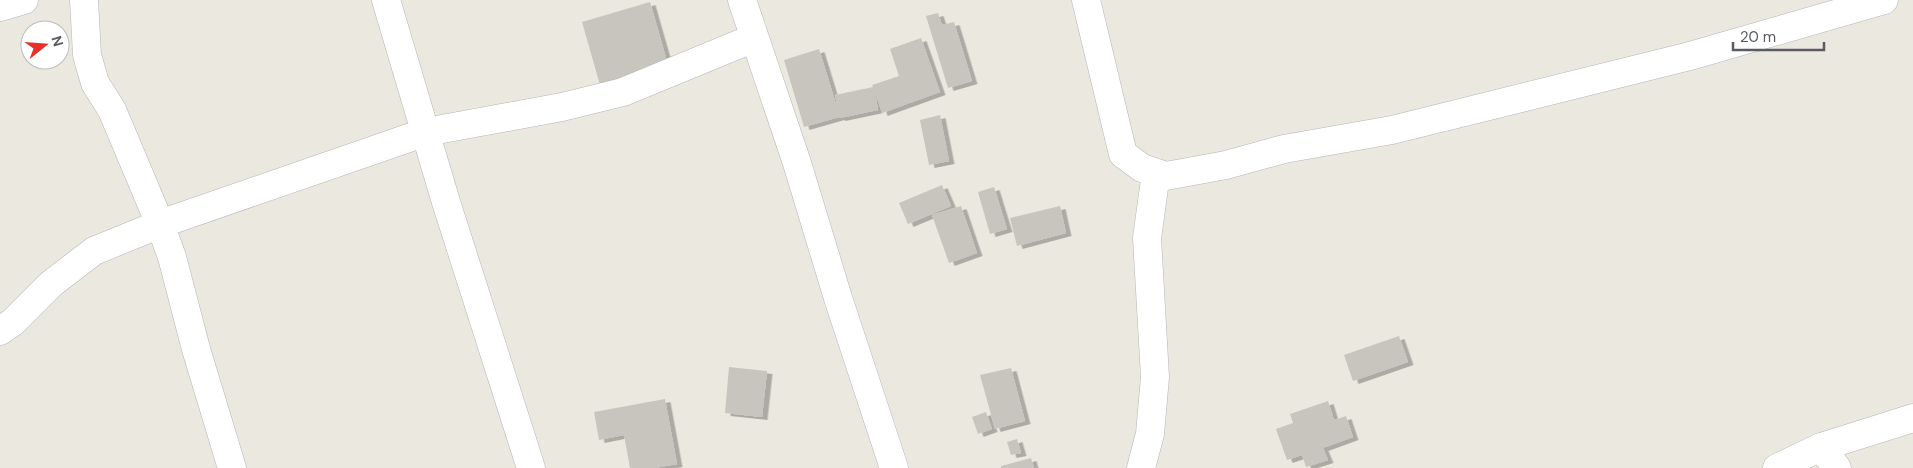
<svg xmlns="http://www.w3.org/2000/svg" width="1913" height="468" font-family="'DM Sans',sans-serif">
<defs>
<filter id="shadow"><feDropShadow dx="5.5" dy="3" stdDeviation="0" flood-color="#0004"/></filter>
</defs>
<rect width="100%" height="100%" fill="#ebe8df"/>
<g fill="#c8c5be" filter="url(#shadow)">
<polygon points="650,2 668,65 600,85 582,22"/>
<polygon points="938,13 942,25 954,22 972,81 948,88 926,16"/>
<polygon points="921,38 940,92 882,113 875,91 878,110 840,118 839,117 804,127 784,60 819,49 839,114 835,95 873,87 872,85 899,76 890,49"/>
<polygon points="940,115 949,161 929,165 920,120"/>
<polygon points="942,185 951,206 908,224 899,203"/>
<polygon points="994,187 1007,229 990,234 978,192"/>
<polygon points="961,206 977,253 949,263 932,215"/>
<polygon points="1060,206 1066,233 1017,246 1010,218"/>
<polygon points="1399,336 1408,362 1353,381 1344,355"/>
<polygon points="729,367 767,371 762,417 725,413"/>
<polygon points="1011,368 1025,421 995,429 980,375"/>
<polygon points="665,399 677,464 654,468 630,468 624,435 599,440 594,412"/>
<polygon points="1328,401 1334,420 1346,416 1353,437 1323,448 1328,460 1306,467 1302,455 1287,460 1276,429 1293,423 1290,414"/>
<polygon points="986,412 992,429 978,434 972,417"/>
<polygon points="1017,439 1021,453 1011,455 1007,442"/>
<polygon points="1031,458 1034,468 1001,468 1001,466"/>
</g>
<g fill="none" stroke-linecap="round" stroke-linejoin="round">
<g stroke="#b2b6ba" stroke-width="29">
<g id="minor">
<polyline points="84,0 87,55 95,83 112,110 160,224 172,257 196,349 232,468"/>
<polyline points="386,0 446,202 531,468"/>
<polyline points="742,0 797,163 838,298 894,468"/>
<polyline points="1086,0 1123,154 1142,168 1166,176 1226,165 1284,149 1392,130 1690,56 1884,0"/>
<polyline points="0,7 24,0"/>
<polyline points="0,331 13,322 51,284 94,251 160,224 426,132 562,107 623,92 754,38"/>
<polyline points="1821,447 1837,468"/>
<polyline points="1141,468 1150,434 1155,377 1147,238 1156,173"/>
<polyline points="1777,468 1821,447 1913,418"/>
</g>
</g>
<use href="#minor" stroke="#fff" stroke-width="28"/>
</g>
<g transform="translate(45 45) rotate(73)"><circle r="24" fill="#ffffff" stroke="#bcbebf"/>
<path d="M0-4L9 19L0 12L-9 19Z" fill="#e73029"/>
<text y="-8" font-size="14" font-weight="bold" text-anchor="middle" fill="#585c60">N</text>
</g>
<path d="M1733 42v8h91v-8" fill="none" stroke="#585c60" stroke-width="2.5"/>
<text x="1740" y="42" font-size="15" fill="#585c60" stroke="#ffffff" stroke-width="4" paint-order="stroke">20 m</text>
</svg>
